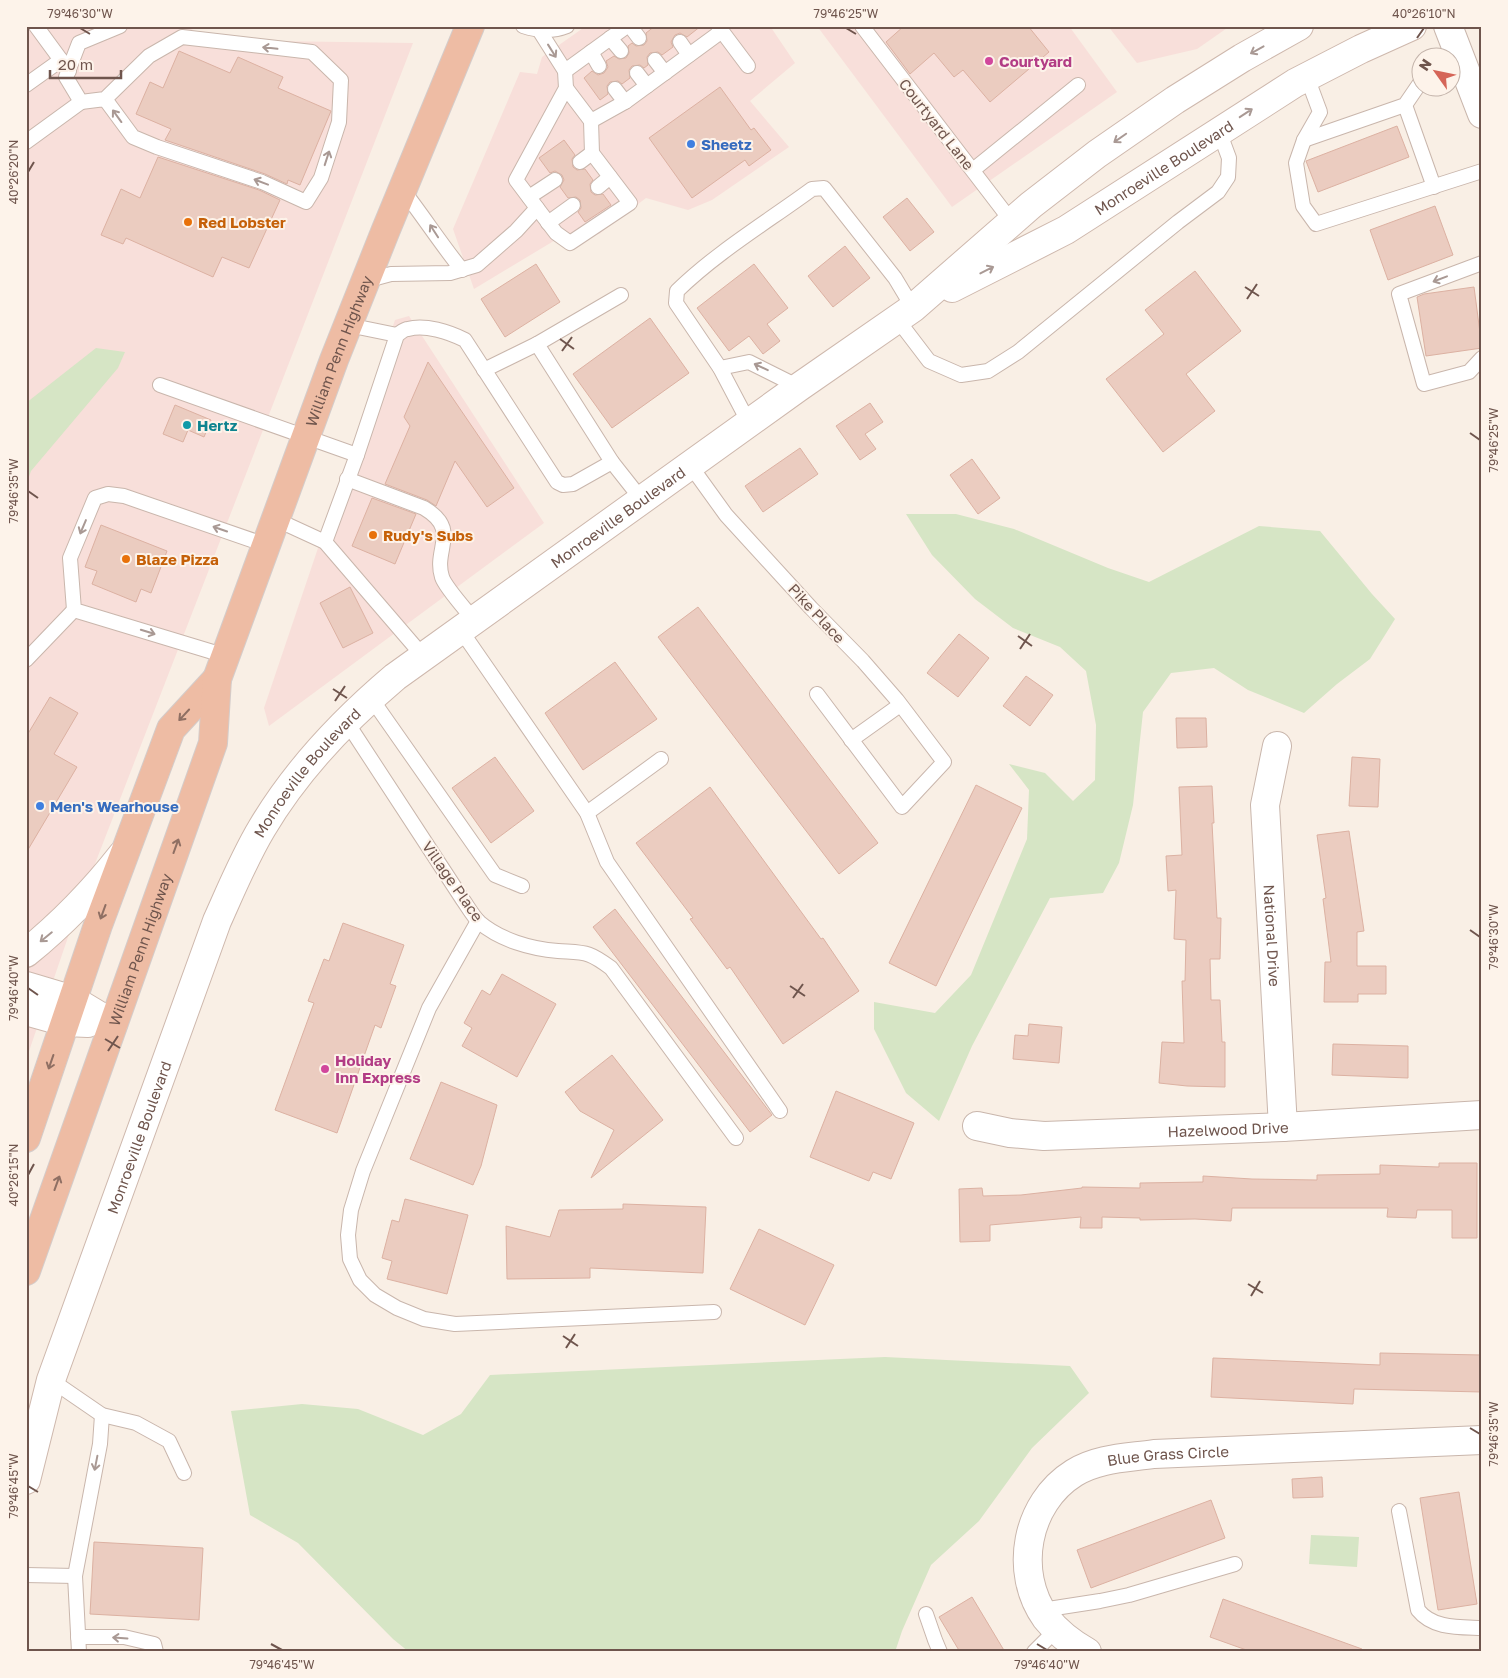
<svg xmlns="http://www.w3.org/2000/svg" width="1508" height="1678" font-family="'Golos Text',sans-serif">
<rect width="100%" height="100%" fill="#f9efe5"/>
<g fill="#f8dfda">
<polygon points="26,26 187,26 208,40 413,43 79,905 26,1060"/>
<polygon points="586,26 770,26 795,63 750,101 789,147 712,200 688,210 646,198 599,234 557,239 474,289 453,229 520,72 537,74 542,57"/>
<polygon points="817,26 1069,26 1117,92 952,207"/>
<polygon points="1108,26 1230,26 1197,49 1137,63"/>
<polygon points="409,316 544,523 269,726 264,708 395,320"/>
</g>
<g fill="#d6e5c5">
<polygon points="96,348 125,352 118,368 31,471 26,485 26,403"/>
<polygon points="906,514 956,514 1014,529 1108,568 1149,582 1259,526 1320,531 1372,594 1395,619 1370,659 1337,684 1304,713 1248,690 1214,668 1171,673 1143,712 1133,805 1119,863 1103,893 1050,898 972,1046 939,1121 906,1093 874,1029 874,1002 935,1013 971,975 1027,839 1029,790 1009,764 1045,773 1073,801 1095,780 1096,725 1086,671 1060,647 1013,628 975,599 932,555"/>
<polygon points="885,1357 1070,1366 1089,1393 1032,1448 979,1521 931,1565 902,1631 895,1652 409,1652 393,1639 298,1543 250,1515 231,1411 302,1404 358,1409 423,1435 461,1414 490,1375"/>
<polygon points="1311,1535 1359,1537 1357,1567 1309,1564"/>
</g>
<g fill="#ebccc0" stroke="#dcb1a2">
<polygon points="655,26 701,26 687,37 680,33 675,35 671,42 673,47 662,55 658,52 650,53 647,57 648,65 644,68 640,65 632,66 629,70 630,78 622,84 618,81 610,82 607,86 608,94 600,100 584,78 592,71 598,75 604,73 608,67 606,61 614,56 619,59 626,58 629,53 628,46 632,43 636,46 644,45 647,41 646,33"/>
<polygon points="904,26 1028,26 1049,52 990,102 963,70 954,77 934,53 910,74 886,42"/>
<polygon points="179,51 230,73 238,57 283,77 278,88 331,111 300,185 288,180 287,184 265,174 165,140 171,129 136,114 150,82 163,88"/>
<polygon points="720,87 751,130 754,128 771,150 749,166 745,160 692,198 649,138"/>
<polygon points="1397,126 1409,157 1318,192 1306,161"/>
<polygon points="564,140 575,155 572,159 573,167 577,170 585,169 593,180 590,184 591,192 595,195 603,194 611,205 585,222 578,212 581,208 580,200 576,197 568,198 560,187 564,180 562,175 555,171 550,173 539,158"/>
<polygon points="158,157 259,190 280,200 249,268 222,257 213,277 126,238 123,244 101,235 121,189 140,198"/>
<polygon points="907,198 934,232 910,251 883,217"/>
<polygon points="1435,206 1453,255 1388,280 1370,230"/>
<polygon points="845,246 870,278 833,307 808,276"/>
<polygon points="536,264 560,302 505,337 481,299"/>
<polygon points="754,264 788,308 767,324 780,341 763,354 749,336 729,351 697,308"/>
<polygon points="1195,271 1241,331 1186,374 1215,411 1163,452 1106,379 1164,334 1145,310"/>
<polygon points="1474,287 1482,348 1426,356 1417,297 1424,294"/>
<polygon points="650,318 689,373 612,428 573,374"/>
<polygon points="428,362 514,488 487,507 455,461 436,506 427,500 385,484 410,426 404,417"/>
<polygon points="870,403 883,422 865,434 876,449 860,460 836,426"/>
<polygon points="175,405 211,420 204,437 188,430 183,442 163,434"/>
<polygon points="800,448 818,474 763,512 745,486"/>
<polygon points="972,459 1000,498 978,514 950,475"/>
<polygon points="372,498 416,514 395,564 352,546"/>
<polygon points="101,525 167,551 151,593 141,589 136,602 92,584 97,571 85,567"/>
<polygon points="350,587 373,633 343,648 320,603"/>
<polygon points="698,607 878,843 839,874 658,637"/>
<polygon points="959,634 989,658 958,697 927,673"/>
<polygon points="615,662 657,719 583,770 545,713"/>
<polygon points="1026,676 1053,695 1030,726 1003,706"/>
<polygon points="50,697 78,713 54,754 77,767 26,853 26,737"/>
<polygon points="1176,718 1206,718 1207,747 1177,748"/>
<polygon points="495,757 534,811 491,843 452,788"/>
<polygon points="1352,757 1380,759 1378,807 1349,806"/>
<polygon points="976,785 1022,808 936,986 889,963"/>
<polygon points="1212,786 1214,823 1212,823 1217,918 1221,918 1220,959 1210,959 1211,1000 1220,1000 1222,1042 1225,1042 1225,1087 1187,1086 1159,1083 1162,1042 1184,1043 1182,981 1185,981 1186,940 1174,939 1176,890 1168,891 1166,856 1182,855 1179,787"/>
<polygon points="710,787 821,939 823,938 859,991 783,1044 730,967 727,969 690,919 693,918 636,843"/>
<polygon points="1349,831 1364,931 1357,932 1357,966 1386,966 1386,994 1358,994 1358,1002 1324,1002 1325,962 1331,962 1323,899 1326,898 1317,835"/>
<polygon points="615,909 772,1115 750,1132 593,927"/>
<polygon points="343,923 404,945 390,984 396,986 381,1028 375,1025 337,1133 275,1110 314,1003 308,1001 324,959 329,961"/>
<polygon points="502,974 556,1004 517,1077 462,1046 472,1028 464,1023 482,990 490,995"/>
<polygon points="1029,1024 1062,1027 1059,1063 1013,1059 1015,1035 1028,1036"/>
<polygon points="1333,1044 1408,1046 1408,1078 1332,1075"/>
<polygon points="612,1055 663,1120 591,1178 614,1130 580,1111 565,1092"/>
<polygon points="441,1082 497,1105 481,1166 473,1185 410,1159"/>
<polygon points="836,1091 914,1123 891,1179 873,1172 869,1181 810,1157"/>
<polygon points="1439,1163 1477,1163 1477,1238 1452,1238 1452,1210 1417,1210 1416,1218 1387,1217 1388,1208 1232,1208 1231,1221 1195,1219 1140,1220 1140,1218 1102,1217 1102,1228 1080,1228 1081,1217 990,1225 990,1241 960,1242 959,1189 982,1188 983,1196 1021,1195 1082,1188 1082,1187 1140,1188 1140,1183 1203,1182 1203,1176 1252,1179 1317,1180 1317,1175 1380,1174 1380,1165 1439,1167"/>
<polygon points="405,1199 468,1215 447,1294 387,1279 392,1261 382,1258 392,1220 399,1222"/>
<polygon points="623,1204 706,1207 703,1273 590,1268 590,1278 507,1279 506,1226 550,1237 559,1210 623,1209"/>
<polygon points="759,1229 834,1265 805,1325 730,1289"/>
<polygon points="1380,1353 1482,1355 1482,1392 1354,1389 1353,1404 1211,1397 1213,1358 1380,1365"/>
<polygon points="1322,1477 1323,1497 1293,1498 1292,1479"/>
<polygon points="1459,1492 1477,1604 1438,1610 1420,1498"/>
<polygon points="1211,1500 1225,1538 1091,1588 1077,1550"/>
<polygon points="94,1542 203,1548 199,1620 90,1614"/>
<polygon points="972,1597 1005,1652 960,1652 939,1617"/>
<polygon points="1223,1599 1362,1649 1362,1652 1252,1652 1210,1637"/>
</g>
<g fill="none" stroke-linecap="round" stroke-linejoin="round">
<g stroke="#c9b6ac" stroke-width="16">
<g id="service">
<polyline points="36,26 69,71"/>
<path d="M523,26c15,5 29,6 44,0"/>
<polyline points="630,26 639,38"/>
<polyline points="718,26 748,66"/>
<polyline points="862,26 1012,222"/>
<polyline points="610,38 621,51"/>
<polyline points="680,42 689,55"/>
<polyline points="591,52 599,66"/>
<polyline points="655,60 665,73"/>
<polyline points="565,71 627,26"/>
<polyline points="637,73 647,86"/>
<polyline points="1307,77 1320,112 1304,140 1296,163 1303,206 1316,224 1482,171"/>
<polyline points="26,85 61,60"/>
<polyline points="615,89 625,102"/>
<polyline points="105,99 133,137 157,147 262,182 306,202 321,178 339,122 341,80 312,52 182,37 149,56 105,99 81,102 66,77 79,43 120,26"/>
<polyline points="1405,105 1434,187"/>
<polyline points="591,121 625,102 722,31"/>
<polyline points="1304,140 1405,105 1420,83"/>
<polyline points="26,142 81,102"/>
<polyline points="580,162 592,153"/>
<polyline points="973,170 1078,85"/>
<polyline points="598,187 610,177"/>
<path d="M402,189c21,27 39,55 60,81"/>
<polyline points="529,197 555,180"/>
<polyline points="537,208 556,233 570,243 630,203 592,153 591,121 566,88"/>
<polyline points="548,223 573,205"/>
<polyline points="1482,263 1399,294 1424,384 1469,372 1482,358"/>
<polyline points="365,281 391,274 450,273 477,265 516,231 537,208 516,180 566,88 565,71 539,30"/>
<polyline points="897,319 929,361 961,375 988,371 1018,352 1178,222 1218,192 1228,177 1229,158 1219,131"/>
<polyline points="348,325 397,335"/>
<polyline points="537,344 612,462"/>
<polyline points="720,368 749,362 799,387"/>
<polyline points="484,370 537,344 621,295"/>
<polyline points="160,385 357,455"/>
<path d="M749,423l-29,-55 -44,-65 1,-12c40,-39 90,-69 135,-102l12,-1 71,90 18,30"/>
<polyline points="690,465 726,515 811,608 863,661 897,700 944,762 902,807 817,694"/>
<path d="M347,479l77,29c37,22 9,41 18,69 3,10 24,33 32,43"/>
<polyline points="275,519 325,542 423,656"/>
<path d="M325,542l32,-87 40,-120c3,-2 7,-6 11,-6 17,-5 41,3 57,11l92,142 6,3 10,-1 39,-22 30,38"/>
<polyline points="460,629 587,813 607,862 780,1111"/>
<polyline points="226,656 74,610 70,558 95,498 108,494 124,496 266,545"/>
<polyline points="26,660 74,610"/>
<polyline points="371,698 495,875 522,886"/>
<path d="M346,721l117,179c5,7 10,16 16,22 21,18 52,27 79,29 28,2 30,0 53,17l125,170"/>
<polyline points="851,740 900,705"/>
<polyline points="587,813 661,759"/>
<polyline points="478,921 429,1008 363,1171 351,1210 348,1235 350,1259 360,1280 375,1295 397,1308 424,1319 455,1324 714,1312"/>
<polyline points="51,1380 102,1415 136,1423 169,1441 184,1473"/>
<path d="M1399,1511l19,99c15,19 41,17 64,18"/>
<polyline points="26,1575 75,1576"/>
<polyline points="1042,1610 1100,1601 1129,1595 1235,1564"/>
<polyline points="926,1614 935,1640 940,1652"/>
<polyline points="78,1637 124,1637 154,1644 156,1652"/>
<polyline points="79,1652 75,1576 100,1444 102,1415"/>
<polyline points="1034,1652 1056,1630"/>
</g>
</g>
<g stroke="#c9b6ac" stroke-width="30">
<g id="minor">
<path id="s1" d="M1277,746l-12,59 18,322"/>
<path id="s2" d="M977,1126l33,7 34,3 239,-9 199,-12"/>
<path id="s3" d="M1087,1652c-16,-9 -30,-20 -41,-34 -33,-46 -20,-115 28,-145 24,-15 53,-15 80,-19l328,-14"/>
</g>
</g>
<g stroke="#c9b6ac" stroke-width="30">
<polyline id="tertiary" points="1448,26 1482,114"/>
</g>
<g stroke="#ceb8ad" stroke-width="30">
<g id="secondary">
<path id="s4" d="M952,288l114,-58 229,-147 66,-34 51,-23"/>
<path d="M26,953c37,-30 67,-61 96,-98"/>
<polyline points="26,986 73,1000 113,1024"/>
<polyline points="26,1011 65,1022 88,1023"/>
<path id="s5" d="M26,1480l25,-100 166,-459c14,-31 27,-63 45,-93 35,-59 81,-107 133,-151l404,-290 114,-79 118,-103 66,-51 78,-54 67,-42 57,-32"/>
</g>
</g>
<g stroke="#d4ccca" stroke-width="30">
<g id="trunk">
<polyline points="26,1138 98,925 171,729 217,679"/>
<path id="s6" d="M26,1271l187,-528 4,-64 117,-319 51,-128 85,-206"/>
</g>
</g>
<use href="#service" stroke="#fff" stroke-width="14"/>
<use href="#minor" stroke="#fff" stroke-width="28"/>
<use href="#tertiary" stroke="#fff" stroke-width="28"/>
<use href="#secondary" stroke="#fff" stroke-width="28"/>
<use href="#trunk" stroke="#eebca4" stroke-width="28"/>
</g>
<defs><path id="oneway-shaft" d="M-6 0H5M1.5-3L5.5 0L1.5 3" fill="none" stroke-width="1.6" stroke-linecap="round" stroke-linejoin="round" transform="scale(1.25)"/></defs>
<g stroke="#a99994">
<use href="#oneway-shaft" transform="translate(270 48) rotate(-174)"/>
<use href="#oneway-shaft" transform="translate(1257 50) rotate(151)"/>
<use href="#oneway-shaft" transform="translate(552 51) rotate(58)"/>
<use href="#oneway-shaft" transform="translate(1246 113) rotate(-33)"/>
<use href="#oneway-shaft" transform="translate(117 116) rotate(-126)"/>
<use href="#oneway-shaft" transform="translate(1120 138) rotate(145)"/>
<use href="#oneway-shaft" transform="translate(327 158) rotate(-72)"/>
<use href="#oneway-shaft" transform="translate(261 182) rotate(-159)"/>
<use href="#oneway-shaft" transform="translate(434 231) rotate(-123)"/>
<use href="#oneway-shaft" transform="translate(987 270) rotate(-27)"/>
<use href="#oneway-shaft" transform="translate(1440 279) rotate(159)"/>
<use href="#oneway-shaft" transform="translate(761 367) rotate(-155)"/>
<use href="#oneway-shaft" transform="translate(83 527) rotate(113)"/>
<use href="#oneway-shaft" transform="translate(220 529) rotate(-161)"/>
<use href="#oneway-shaft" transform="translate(148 632) rotate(17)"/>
<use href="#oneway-shaft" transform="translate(46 937) rotate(141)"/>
<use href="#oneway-shaft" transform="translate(96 1463) rotate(101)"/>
<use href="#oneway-shaft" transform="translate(120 1638) rotate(-176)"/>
</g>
<g stroke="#8f6f63">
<use href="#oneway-shaft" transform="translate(184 715) rotate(133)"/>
<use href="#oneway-shaft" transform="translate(176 846) rotate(-70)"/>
<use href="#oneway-shaft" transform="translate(103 912) rotate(110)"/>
<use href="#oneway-shaft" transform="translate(51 1062) rotate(109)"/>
<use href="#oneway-shaft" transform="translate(57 1183) rotate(-70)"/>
</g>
<path fill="none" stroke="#6f554d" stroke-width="2" d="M80,28l10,6M846,28l10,6M1417,38l7,-10M28,172l6,-10M1245,287l14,9M1247,299l10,-15M560,339l14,10M562,351l10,-14M1470,433l10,7M28,491l10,7M1018,636l14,10M1020,649l10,-15M333,689l14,9M335,701l10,-15M1470,930l10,7M790,986l15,10M28,988l10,7M793,998l10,-14M105,1039l15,9M108,1051l10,-15M28,1175l6,-11M1248,1284l15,9M1251,1296l9,-15M563,1336l15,10M566,1348l9,-14M1470,1428l10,6M28,1486l10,6M271,1644l11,6M1037,1644l10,6"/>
<g fill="#d1479c" stroke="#fdf3ea" stroke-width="2">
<circle cx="989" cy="61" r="5"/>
<circle cx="325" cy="1069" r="5"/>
</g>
<g fill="#3f7fe0" stroke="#fdf3ea" stroke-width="2">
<circle cx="691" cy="144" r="5"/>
<circle cx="40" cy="806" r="5"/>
</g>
<g fill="#e8710a" stroke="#fdf3ea" stroke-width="2">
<circle cx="188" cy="222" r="5"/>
<circle cx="373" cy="535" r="5"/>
<circle cx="126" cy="559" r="5"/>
</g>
<circle fill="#0f9aa8" stroke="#fdf3ea" stroke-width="2" cx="187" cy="425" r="5"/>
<g text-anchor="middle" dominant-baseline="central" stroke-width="4" stroke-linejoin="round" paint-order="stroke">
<g font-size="15" font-weight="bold" fill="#b23c85" stroke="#fdf3ea" text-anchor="start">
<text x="999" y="61">Courtyard</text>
<text x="335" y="1060">Holiday<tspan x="335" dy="17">Inn Express</tspan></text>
</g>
<g font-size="15" fill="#6f554d" stroke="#fdf3ea">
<text transform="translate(937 124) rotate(52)">Courtyard Lane</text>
<text stroke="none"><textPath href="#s4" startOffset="244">Monroeville Boulevard</textPath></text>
<text stroke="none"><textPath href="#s6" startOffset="974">William Penn Highway</textPath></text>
<text stroke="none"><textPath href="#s5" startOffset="1171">Monroeville Boulevard</textPath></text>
<text transform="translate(817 613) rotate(47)">Pike Place</text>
<text stroke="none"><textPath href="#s5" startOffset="766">Monroeville Boulevard</textPath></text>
<text transform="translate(453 881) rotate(55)">Village Place</text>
<text stroke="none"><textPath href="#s1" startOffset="191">National Drive</textPath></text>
<text stroke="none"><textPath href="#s6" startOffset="341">William Penn Highway</textPath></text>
<text stroke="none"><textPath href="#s2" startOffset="252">Hazelwood Drive</textPath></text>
<text stroke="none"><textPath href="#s5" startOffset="361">Monroeville Boulevard</textPath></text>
<text stroke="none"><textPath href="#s3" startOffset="315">Blue Grass Circle</textPath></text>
</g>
<g font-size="15" font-weight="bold" fill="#366cbe" stroke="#fdf3ea" text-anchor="start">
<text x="701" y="144">Sheetz</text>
<text x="50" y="806">Men's Wearhouse</text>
</g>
<g font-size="15" font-weight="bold" fill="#c56008" stroke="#fdf3ea" text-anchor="start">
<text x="198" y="222">Red Lobster</text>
<text x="383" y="535">Rudy's Subs</text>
<text x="136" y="559">Blaze Pizza</text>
</g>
<g font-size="15" font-weight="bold" fill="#0d838f" stroke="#fdf3ea" text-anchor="start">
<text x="197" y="425">Hertz</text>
</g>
</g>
<rect width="1508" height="1678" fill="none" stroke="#fdf3ea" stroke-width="55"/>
<g transform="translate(1436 72) rotate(303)"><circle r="24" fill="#fdf3ea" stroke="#c4b4ab"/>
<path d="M0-4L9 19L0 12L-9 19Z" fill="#d56558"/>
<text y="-8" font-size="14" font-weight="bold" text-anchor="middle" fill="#6f554d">N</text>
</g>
<path d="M50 70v8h71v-8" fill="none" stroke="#6f554d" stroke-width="2.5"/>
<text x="58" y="70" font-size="15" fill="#6f554d" stroke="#fdf3ea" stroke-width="4" paint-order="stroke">20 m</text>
<rect x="28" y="28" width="1452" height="1622" fill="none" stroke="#6f554d" stroke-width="2"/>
<g font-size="12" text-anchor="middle" fill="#6f554d">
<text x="80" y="18">79°46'30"W</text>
<text x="846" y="18">79°46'25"W</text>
<text x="1424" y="18">40°26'10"N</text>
<text transform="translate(14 172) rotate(-90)" y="4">40°26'20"N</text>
<text transform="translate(1494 440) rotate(-90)" y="4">79°46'25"W</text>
<text transform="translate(14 491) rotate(-90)" y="4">79°46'35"W</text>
<text transform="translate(1494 937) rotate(-90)" y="4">79°46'30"W</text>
<text transform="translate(14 988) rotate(-90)" y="4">79°46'40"W</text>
<text transform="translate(14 1175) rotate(-90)" y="4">40°26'15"N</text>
<text transform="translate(1494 1434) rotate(-90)" y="4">79°46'35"W</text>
<text transform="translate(14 1486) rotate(-90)" y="4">79°46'45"W</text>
<text x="282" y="1669">79°46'45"W</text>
<text x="1047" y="1669">79°46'40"W</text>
</g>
</svg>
